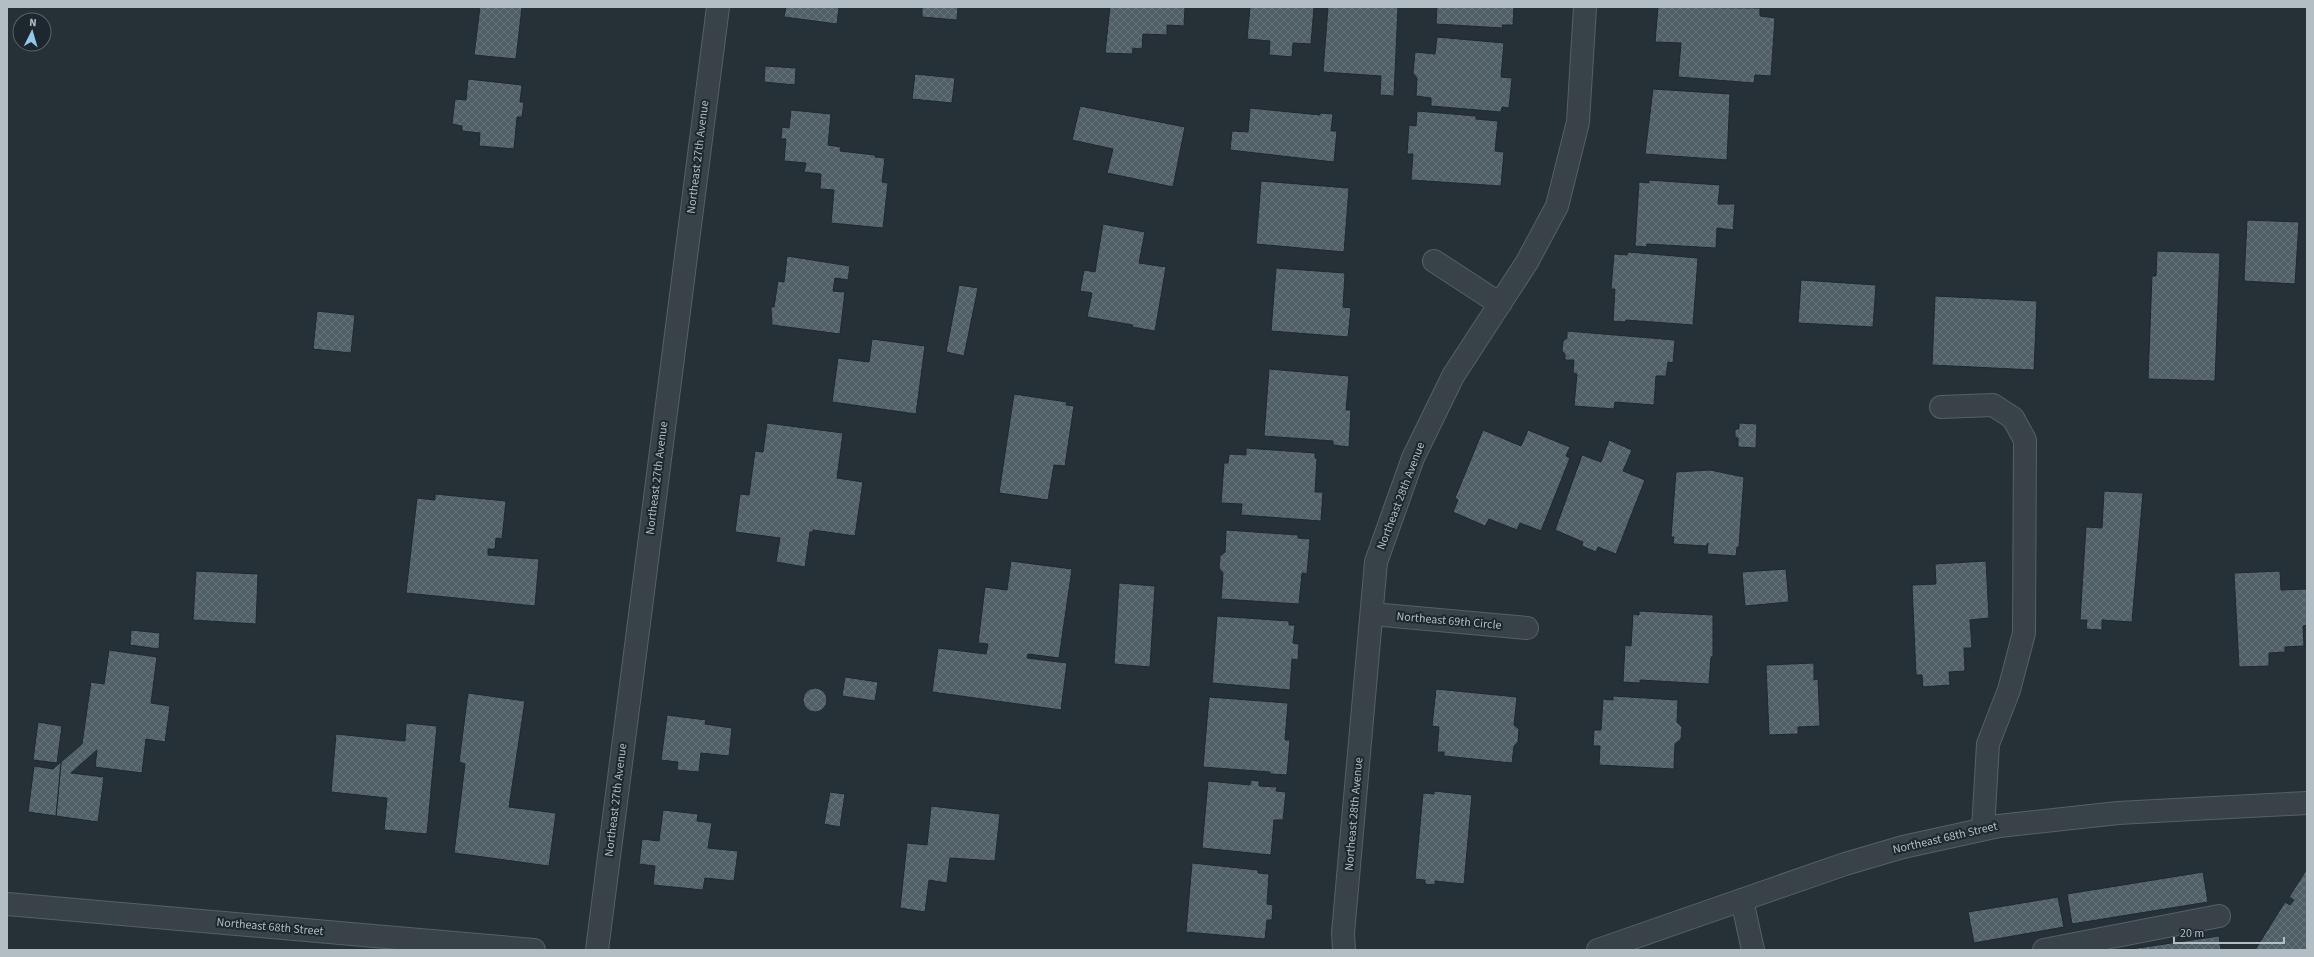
<svg xmlns="http://www.w3.org/2000/svg" width="2314" height="957" font-family="'Source Sans 3',sans-serif">
<defs>
<pattern id="building-cross-hatch" width="8" height="8" patternUnits="userSpaceOnUse"><rect width="8" height="8" fill="#505e66"/><path d="M0 0l8 8M0 8l8-8" fill="none" stroke="#67737a"/></pattern>
</defs>
<rect width="100%" height="100%" fill="#253137"/>
<g fill="url(#building-cross-hatch)" stroke="#1f292f">
<polygon points="480,7 522,7 516,59 474,55"/>
<polygon points="786,7 839,7 837,24 784,17"/>
<polygon points="922,7 958,7 957,20 922,17"/>
<polygon points="1110,7 1185,7 1184,26 1167,25 1167,35 1143,34 1142,49 1133,48 1132,54 1105,53"/>
<polygon points="1250,7 1314,7 1311,44 1293,43 1292,57 1269,55 1270,41 1247,39"/>
<polygon points="1328,7 1398,7 1394,96 1380,95 1381,76 1323,72"/>
<polygon points="1437,7 1514,7 1513,25 1502,25 1503,28 1436,24"/>
<polygon points="1658,7 1760,8 1760,16 1775,18 1771,76 1755,75 1754,83 1678,77 1681,43 1655,42"/>
<polygon points="1437,37 1504,43 1501,77 1512,78 1509,108 1502,107 1501,112 1431,106 1431,98 1416,96 1417,78 1413,73 1415,52 1435,54"/>
<polygon points="765,66 796,68 795,85 764,82"/>
<polygon points="915,74 955,78 952,103 912,99"/>
<polygon points="468,79 522,85 520,102 524,102 522,117 517,117 514,149 479,146 480,133 462,131 462,126 452,124 455,99 466,100"/>
<polygon points="1653,89 1730,94 1727,160 1645,154"/>
<polygon points="1080,106 1185,127 1173,187 1107,173 1113,149 1072,140"/>
<polygon points="1250,108 1320,115 1320,113 1333,114 1331,131 1337,131 1334,162 1230,150 1232,131 1248,132"/>
<polygon points="791,110 831,114 828,145 841,147 840,151 875,155 875,157 885,158 882,182 888,183 883,228 831,223 834,190 820,189 821,174 804,172 806,163 784,161 786,139 781,139 782,127 789,128"/>
<polygon points="1417,111 1476,116 1476,119 1498,121 1495,151 1504,152 1501,186 1411,180 1413,154 1407,154 1409,125 1416,126"/>
<polygon points="1649,180 1720,185 1718,204 1735,204 1733,230 1717,228 1716,248 1647,244 1646,247 1635,246 1639,182 1649,183"/>
<polygon points="1261,181 1349,188 1344,252 1256,244"/>
<polygon points="2247,220 2299,222 2295,284 2244,281"/>
<polygon points="1103,224 1145,232 1139,263 1166,267 1155,331 1132,327 1133,325 1087,317 1092,293 1080,291 1084,270 1095,272"/>
<polygon points="2157,251 2220,253 2215,381 2148,379 2152,276 2156,276"/>
<polygon points="1628,252 1698,258 1693,325 1626,320 1625,322 1613,321 1615,289 1611,289 1614,254 1627,255"/>
<polygon points="787,256 850,266 848,280 835,278 833,291 845,292 840,334 772,325 771,307 774,307 778,281 784,282"/>
<polygon points="1276,268 1345,273 1343,307 1351,308 1348,337 1271,331"/>
<polygon points="1801,280 1876,285 1873,327 1798,323"/>
<polygon points="959,285 978,288 964,356 946,352"/>
<polygon points="1935,296 2037,301 2034,370 1932,365"/>
<polygon points="317,311 355,315 351,353 313,349"/>
<polygon points="1567,331 1675,340 1673,363 1668,362 1666,376 1656,376 1654,405 1615,402 1614,409 1574,406 1577,374 1573,373 1574,360 1565,360 1565,354 1562,351 1563,341 1567,338"/>
<polygon points="872,339 925,346 916,414 832,402 838,358 869,362"/>
<polygon points="1269,369 1349,376 1346,410 1351,410 1349,447 1333,445 1333,441 1264,436"/>
<polygon points="1014,394 1067,402 1066,405 1074,406 1065,466 1054,465 1048,500 999,493"/>
<polygon points="767,423 843,433 837,478 863,482 855,536 813,530 813,532 810,532 805,567 776,562 780,538 735,532 740,494 749,495 755,451 763,452"/>
<polygon points="1739,423 1757,424 1756,448 1738,447 1738,438 1735,437 1735,429 1739,429"/>
<polygon points="1483,430 1521,446 1528,430 1570,447 1566,456 1570,458 1541,531 1520,523 1517,530 1489,519 1485,526 1453,512 1458,500 1455,498"/>
<polygon points="1609,440 1632,450 1623,471 1645,480 1616,554 1598,547 1596,552 1582,546 1583,542 1555,530 1582,455 1601,462"/>
<polygon points="1246,448 1315,453 1315,458 1317,459 1315,492 1323,492 1321,521 1241,515 1242,504 1221,503 1224,463 1228,463 1229,454 1246,455"/>
<polygon points="1710,470 1744,477 1739,547 1737,547 1736,556 1707,554 1708,543 1706,546 1673,544 1674,537 1671,537 1676,472"/>
<polygon points="2104,491 2143,493 2132,622 2102,620 2102,630 2086,629 2087,620 2080,620 2086,527 2102,528"/>
<polygon points="435,494 506,501 502,539 496,538 495,549 488,549 488,555 539,559 535,606 406,593 417,498 435,500"/>
<polygon points="1226,530 1298,535 1298,538 1310,539 1307,574 1302,573 1299,604 1221,599 1223,573 1219,568 1220,556 1225,552"/>
<polygon points="1011,561 1072,569 1059,658 1028,654 1027,658 1067,663 1061,710 932,692 938,648 986,654 988,644 978,643 985,587 1007,590"/>
<polygon points="1986,561 1989,618 1970,620 1972,648 1964,648 1965,671 1949,672 1950,685 1923,687 1922,675 1916,675 1912,585 1936,584 1935,564"/>
<polygon points="1786,569 1789,602 1745,606 1742,572"/>
<polygon points="196,571 258,574 256,624 193,620"/>
<polygon points="2280,571 2281,590 2307,589 2307,625 2303,626 2304,646 2285,647 2285,652 2269,653 2269,666 2239,667 2234,573"/>
<polygon points="1119,583 1155,586 1150,667 1114,664"/>
<polygon points="1639,611 1713,615 1713,656 1711,657 1709,684 1640,680 1640,683 1623,682 1625,645 1631,646 1633,614 1639,615"/>
<polygon points="1217,616 1289,621 1289,625 1295,625 1293,643 1299,644 1298,660 1292,659 1290,690 1212,683"/>
<polygon points="131,630 160,633 159,649 130,645"/>
<polygon points="109,650 157,657 151,703 170,706 165,742 146,739 142,773 95,767 97,750 71,773 104,777 98,822 56,816 61,762 82,744 91,682 104,684"/>
<polygon points="1814,663 1814,680 1818,679 1820,726 1798,727 1798,734 1769,735 1766,665"/>
<polygon points="845,677 878,682 875,701 842,696"/>
<circle cx="815" cy="700" r="12"/>
<polygon points="1436,689 1517,697 1514,725 1519,729 1518,742 1514,746 1512,763 1444,756 1444,752 1437,752 1439,727 1432,726"/>
<polygon points="468,693 525,701 509,807 556,813 549,866 454,853 465,764 459,762"/>
<polygon points="1613,696 1678,700 1677,722 1682,727 1681,739 1675,744 1674,769 1599,765 1600,746 1593,746 1594,730 1601,730 1603,699 1613,700"/>
<polygon points="1209,697 1288,703 1285,740 1290,740 1287,775 1270,774 1270,772 1203,767"/>
<polygon points="667,715 706,720 705,724 732,728 729,756 701,753 699,772 677,770 678,762 661,760"/>
<polygon points="38,722 62,726 57,763 33,760"/>
<polygon points="406,723 437,726 427,834 384,830 387,798 331,792 336,734 405,741"/>
<polygon points="61,762 56,816 28,812 34,766 53,769"/>
<polygon points="1251,780 1259,781 1259,786 1277,787 1276,791 1286,792 1283,820 1274,820 1271,855 1202,848 1208,781 1250,785"/>
<polygon points="1434,791 1472,795 1464,884 1435,881 1435,885 1425,884 1425,880 1415,879 1423,793 1434,794"/>
<polygon points="830,792 845,794 840,827 824,824"/>
<polygon points="931,806 1000,814 995,861 950,858 947,883 929,880 925,912 900,908 907,843 927,845"/>
<polygon points="663,810 698,814 697,821 712,823 708,848 738,851 734,881 705,878 703,890 653,885 655,866 639,864 642,839 659,841"/>
<polygon points="1192,863 1258,870 1258,873 1269,874 1267,904 1273,905 1272,920 1267,920 1265,939 1186,932"/>
<polygon points="2307,869 2307,950 2255,950 2285,902 2290,905 2294,900 2289,897"/>
<polygon points="2203,872 2208,902 2072,924 2067,894"/>
<polygon points="2058,897 2064,927 1974,943 1968,912"/>
<polygon points="2219,936 2221,950 2124,950"/>
</g>
<g fill="none" stroke-linecap="round" stroke-linejoin="round">
<g stroke="#566066" stroke-width="24">
<g id="minor">
<polyline points="1434,261 1500,304"/>
<polyline points="1941,407 1993,405 2013,418 2025,440 2024,633 2009,690 1988,744 1983,829"/>
<polyline points="1372,614 1527,628"/>
<polyline points="1742,900 1753,950"/>
<polyline points="7,904 534,950"/>
<polyline points="597,950 718,7"/>
<polyline points="1344,950 1343,933 1376,562 1413,458 1453,376 1527,262 1557,206 1578,122 1585,7"/>
<polyline points="1598,950 1845,864 1903,847 1999,826 2118,813 2307,803"/>
<polyline points="2044,950 2219,916"/>
</g>
</g>
<use href="#minor" stroke="#384248" stroke-width="22"/>
</g>
<g text-anchor="middle" dominant-baseline="central" stroke-width="4" stroke-linejoin="round" paint-order="stroke">
<g font-size="12" fill="#b3bdc4" stroke="#1d272d">
<text transform="translate(698 157) rotate(-83)">Northeast 27th Avenue</text>
<text transform="translate(657 478) rotate(-83)">Northeast 27th Avenue</text>
<text transform="translate(1401 496) rotate(-69)">Northeast 28th Avenue</text>
<text transform="translate(1449 621) rotate(5)">Northeast 69th Circle</text>
<text transform="translate(616 800) rotate(-83)">Northeast 27th Avenue</text>
<text transform="translate(1354 814) rotate(-85)">Northeast 28th Avenue</text>
<text transform="translate(1945 838) rotate(-13)">Northeast 68th Street</text>
<text transform="translate(270 927) rotate(5)">Northeast 68th Street</text>
</g>
</g>
<rect width="2314" height="957" fill="none" stroke="#b3bdc4" stroke-width="16"/>
<g transform="translate(32 32) rotate(5)"><circle r="19" fill="#1d272d" stroke="#596369"/>
<path d="M0-3L7 15L0 10L-7 15Z" fill="#92c8ea"/>
<text y="-6" font-size="11" font-weight="bold" text-anchor="middle" fill="#b3bdc4">N</text>
</g>
<path d="M2174 937v6h110v-6" fill="none" stroke="#b3bdc4" stroke-width="2"/>
<text x="2180" y="937" font-size="12" fill="#b3bdc4" stroke="#1d272d" stroke-width="3" paint-order="stroke">20 m</text>
</svg>
